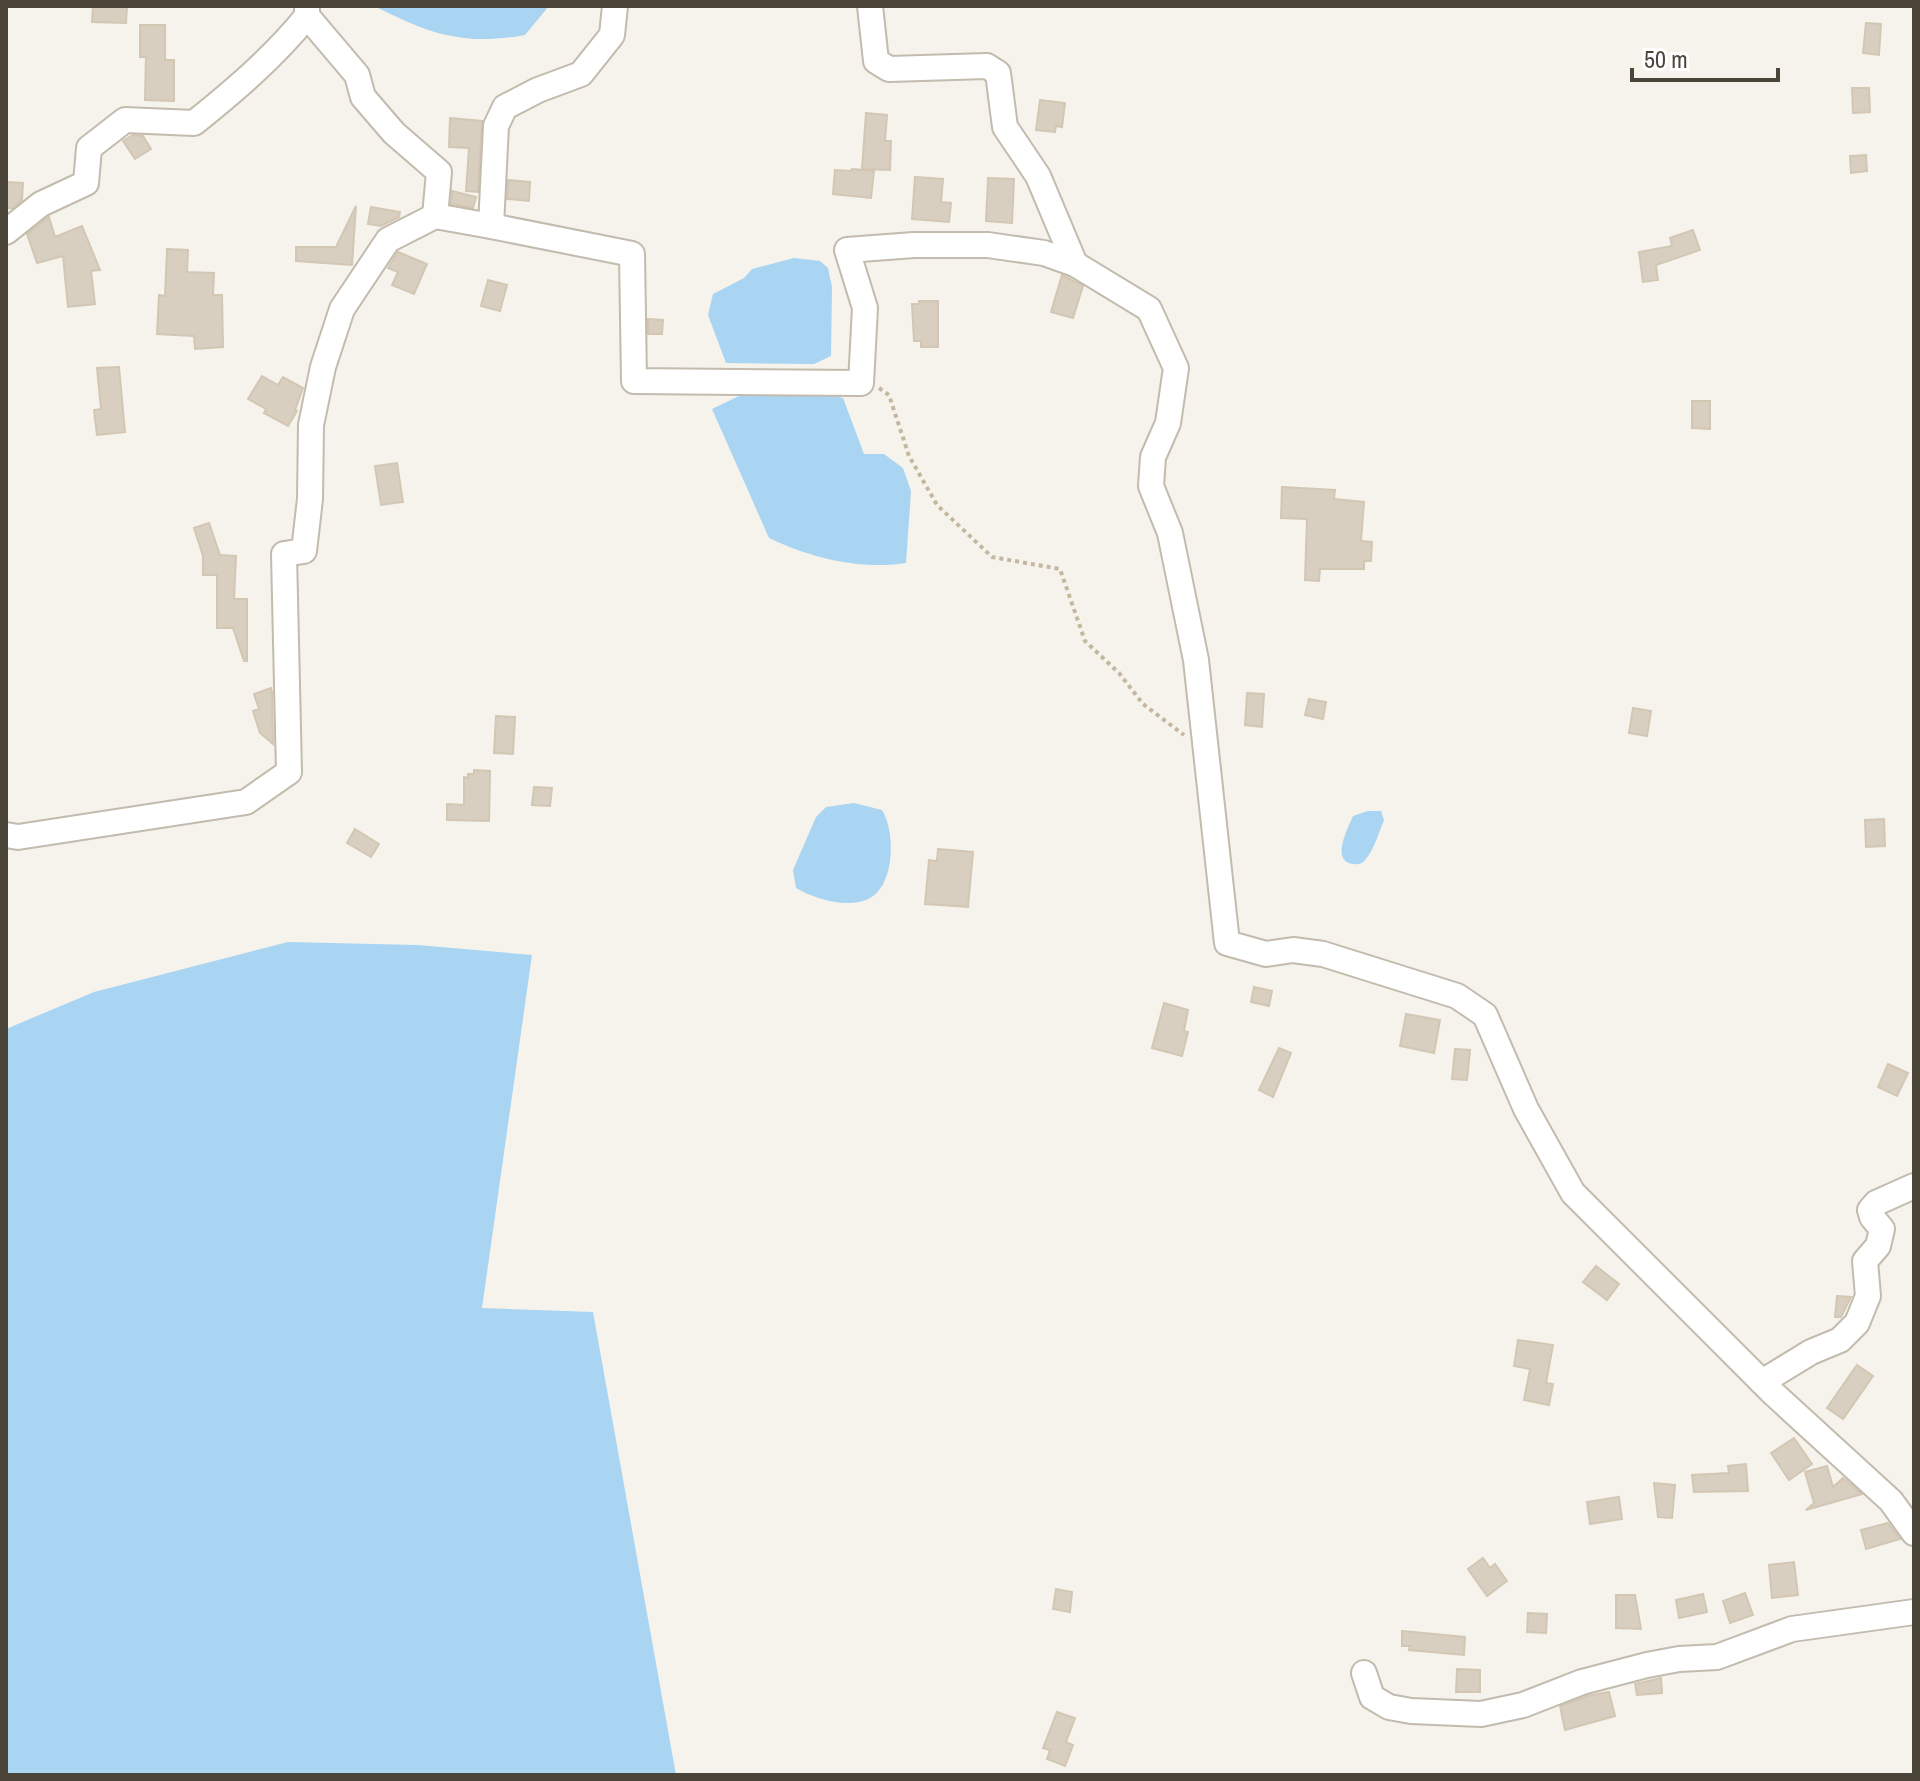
<svg xmlns="http://www.w3.org/2000/svg" width="1920" height="1781" font-family="'Archivo Narrow',sans-serif">
<rect width="100%" height="100%" fill="#f6f3ec"/>
<g fill="#a9d4f2">
<path d="M374,6h175l-24,29c-63,11 -95,-1 -151,-29z"/>
<polygon points="794,258 820,261 828,268 832,287 831,356 814,364 726,363 708,315 713,294 744,278 752,269"/>
<path d="M833,395l10,3 21,56h20l19,14 8,23 -5,72c-47,7 -95,-5 -137,-25l-57,-129 27,-13z"/>
<path d="M854,803l28,7c13,21 13,70 -9,86 -21,15 -58,3 -77,-8l-3,-18 23,-53 10,-10z"/>
<path d="M1368,811h13l3,9c-5,12 -10,30 -19,40 -3,4 -7,5 -11,4 -24,-2 -6,-36 -1,-48z"/>
<polygon points="288,942 418,945 532,955 482,1308 593,1312 676,1775 6,1775 6,1029 94,992"/>
</g>
<g fill="#d8cfc1" stroke="#d3c7b4" stroke-width="2">
<polygon points="93,6 127,6 126,23 92,22"/>
<polygon points="1866,23 1881,24 1879,55 1863,53"/>
<polygon points="140,25 165,25 165,60 174,60 174,101 145,100 146,57 140,57"/>
<polygon points="1852,88 1869,88 1870,112 1853,113"/>
<polygon points="1040,100 1065,103 1062,127 1056,126 1055,132 1036,130"/>
<polygon points="866,113 887,115 885,141 891,141 890,170 862,169"/>
<polygon points="450,118 482,121 478,192 466,191 469,148 449,147"/>
<polygon points="133,135 143,136 151,149 135,159 123,141"/>
<polygon points="1866,155 1867,171 1851,173 1850,156"/>
<polygon points="852,169 874,171 871,198 833,194 835,170 851,171"/>
<polygon points="915,177 943,179 941,202 951,203 949,222 912,219"/>
<polygon points="988,178 1014,179 1012,223 986,221"/>
<polygon points="508,180 530,182 529,201 507,199"/>
<polygon points="6,182 23,183 22,200 12,208 6,208"/>
<polygon points="452,191 476,197 473,208 451,204"/>
<polygon points="356,206 352,265 296,261 296,247 336,247"/>
<polygon points="371,207 400,212 399,217 381,226 368,224"/>
<polygon points="49,217 55,237 82,226 100,270 91,271 95,304 68,307 63,256 37,263 27,234"/>
<polygon points="1693,230 1700,250 1656,265 1658,280 1643,282 1639,252 1672,246 1670,238"/>
<polygon points="167,249 188,250 187,272 214,273 213,295 222,295 223,347 195,349 194,336 157,334 159,295 165,296"/>
<polygon points="398,252 427,264 414,294 392,285 398,272 388,268"/>
<polygon points="1062,275 1083,286 1073,318 1051,312"/>
<polygon points="488,280 507,285 500,311 481,306"/>
<polygon points="919,301 938,301 938,347 921,347 921,341 914,341 912,304 919,304"/>
<polygon points="648,319 663,320 662,334 648,334"/>
<polygon points="119,367 125,432 97,435 94,410 101,409 97,368"/>
<polygon points="262,376 278,385 283,377 303,388 295,410 297,411 288,426 264,413 266,409 248,399"/>
<polygon points="1692,401 1710,401 1710,429 1692,428"/>
<polygon points="397,463 403,502 381,505 375,466"/>
<polygon points="1282,487 1335,490 1334,499 1364,502 1361,541 1372,542 1371,561 1364,561 1364,569 1320,569 1319,581 1305,580 1307,519 1281,518"/>
<polygon points="209,523 220,555 236,556 234,599 247,599 247,661 244,661 233,628 217,628 217,575 203,575 203,556 194,528"/>
<polygon points="271,688 272,692 273,744 260,733 253,711 259,709 254,694"/>
<polygon points="1247,693 1264,694 1262,727 1245,725"/>
<polygon points="1309,699 1326,702 1323,719 1305,715"/>
<polygon points="1633,708 1651,711 1647,736 1629,733"/>
<polygon points="496,716 515,717 513,754 494,753"/>
<polygon points="474,770 490,771 489,821 447,820 447,804 464,805 464,777 468,778 468,774 474,774"/>
<polygon points="534,787 552,788 550,806 532,805"/>
<polygon points="1884,819 1885,846 1866,847 1865,820"/>
<polygon points="355,829 379,844 371,857 347,843"/>
<polygon points="938,849 973,852 968,907 925,904 929,860 937,861"/>
<polygon points="1254,987 1272,991 1269,1006 1251,1002"/>
<polygon points="1164,1003 1188,1010 1184,1031 1188,1032 1182,1056 1152,1048"/>
<polygon points="1406,1014 1440,1020 1434,1053 1400,1046"/>
<polygon points="1279,1048 1291,1053 1273,1097 1259,1090"/>
<polygon points="1455,1049 1470,1050 1467,1080 1452,1079"/>
<polygon points="1888,1064 1908,1073 1897,1096 1878,1087"/>
<polygon points="1596,1266 1619,1284 1607,1300 1583,1282"/>
<polygon points="1837,1296 1851,1297 1841,1317 1835,1317"/>
<polygon points="1518,1340 1553,1345 1546,1383 1553,1384 1549,1405 1524,1400 1530,1369 1514,1366"/>
<polygon points="1857,1365 1873,1376 1843,1419 1827,1408"/>
<polygon points="1794,1438 1812,1464 1789,1480 1771,1453"/>
<polygon points="1746,1464 1748,1491 1694,1492 1692,1475 1729,1473 1728,1466"/>
<polygon points="1827,1466 1833,1487 1843,1478 1862,1494 1806,1510 1814,1503 1805,1472"/>
<polygon points="1654,1483 1675,1485 1672,1518 1658,1517"/>
<polygon points="1619,1497 1622,1519 1590,1524 1587,1502"/>
<polygon points="1888,1523 1900,1539 1866,1549 1861,1530"/>
<polygon points="1483,1558 1490,1568 1495,1564 1507,1581 1487,1596 1468,1569"/>
<polygon points="1794,1562 1798,1595 1772,1598 1769,1565"/>
<polygon points="1056,1589 1072,1592 1070,1612 1053,1609"/>
<polygon points="1745,1593 1753,1615 1730,1623 1723,1601"/>
<polygon points="1703,1594 1707,1612 1679,1618 1676,1600"/>
<polygon points="1616,1595 1635,1595 1641,1629 1616,1628"/>
<polygon points="1528,1613 1547,1614 1546,1633 1527,1632"/>
<polygon points="1402,1631 1465,1637 1464,1655 1409,1650 1410,1646 1402,1646"/>
<polygon points="1457,1669 1480,1670 1480,1692 1456,1692"/>
<polygon points="1661,1678 1662,1693 1637,1695 1635,1684"/>
<polygon points="1609,1692 1615,1716 1565,1730 1560,1706 1587,1696"/>
<polygon points="1057,1712 1075,1718 1066,1742 1073,1745 1065,1766 1047,1759 1050,1750 1043,1748"/>
</g>
<g fill="none" stroke-linecap="round" stroke-linejoin="round">
<g stroke="#c2bbae" stroke-width="28">
<g id="minor">
<polyline points="307,6 307,16 357,75 363,97 394,133 439,172 435,216"/>
<polyline points="615,6 612,35 581,74 538,90 505,107 496,126 491,226 632,254 634,381 861,383 865,308 847,250 914,245 988,245 1044,253 1075,264 1149,309 1176,368 1168,423 1153,457 1151,486 1170,533 1196,660 1227,943 1266,954 1293,950 1323,954 1457,996 1485,1015 1526,1109 1573,1193 1774,1394 1891,1501 1914,1533"/>
<polyline points="870,6 876,61 889,69 987,66 998,73 1005,127 1038,176 1075,264"/>
<path d="M6,232l35,-28 45,-21 3,-35 36,-28 69,3c41,-33 80,-66 113,-107"/>
<polyline points="6,835 18,837 246,802 289,772 284,554 304,551 310,499 311,425 323,367 342,309 388,240 435,216 491,226"/>
<polyline points="1762,1382 1811,1352 1840,1340 1857,1323 1868,1296 1865,1261 1878,1246 1882,1229 1872,1217 1870,1210 1876,1203 1914,1186"/>
<polyline points="1364,1673 1372,1697 1389,1707 1411,1711 1481,1714 1523,1705 1582,1682 1647,1665 1679,1659 1717,1657 1792,1629 1914,1612"/>
</g>
</g>
<polyline stroke="#c4b79f" stroke-width="4" stroke-dasharray="4 4" stroke-linecap="butt" points="879,388 889,395 909,456 937,505 992,557 1060,569 1085,641 1119,673 1143,704 1184,735"/>
<use href="#minor" stroke="#fff" stroke-width="24"/>
</g>
<rect width="1920" height="1781" fill="none" stroke="#4b4439" stroke-width="16"/>
<path d="M1632 68v12h146v-12" fill="none" stroke="#4b4439" stroke-width="4"/>
<text x="1644" y="68" font-size="24" fill="#4b4439" stroke="#ffffff" stroke-width="6" paint-order="stroke">50 m</text>
</svg>
